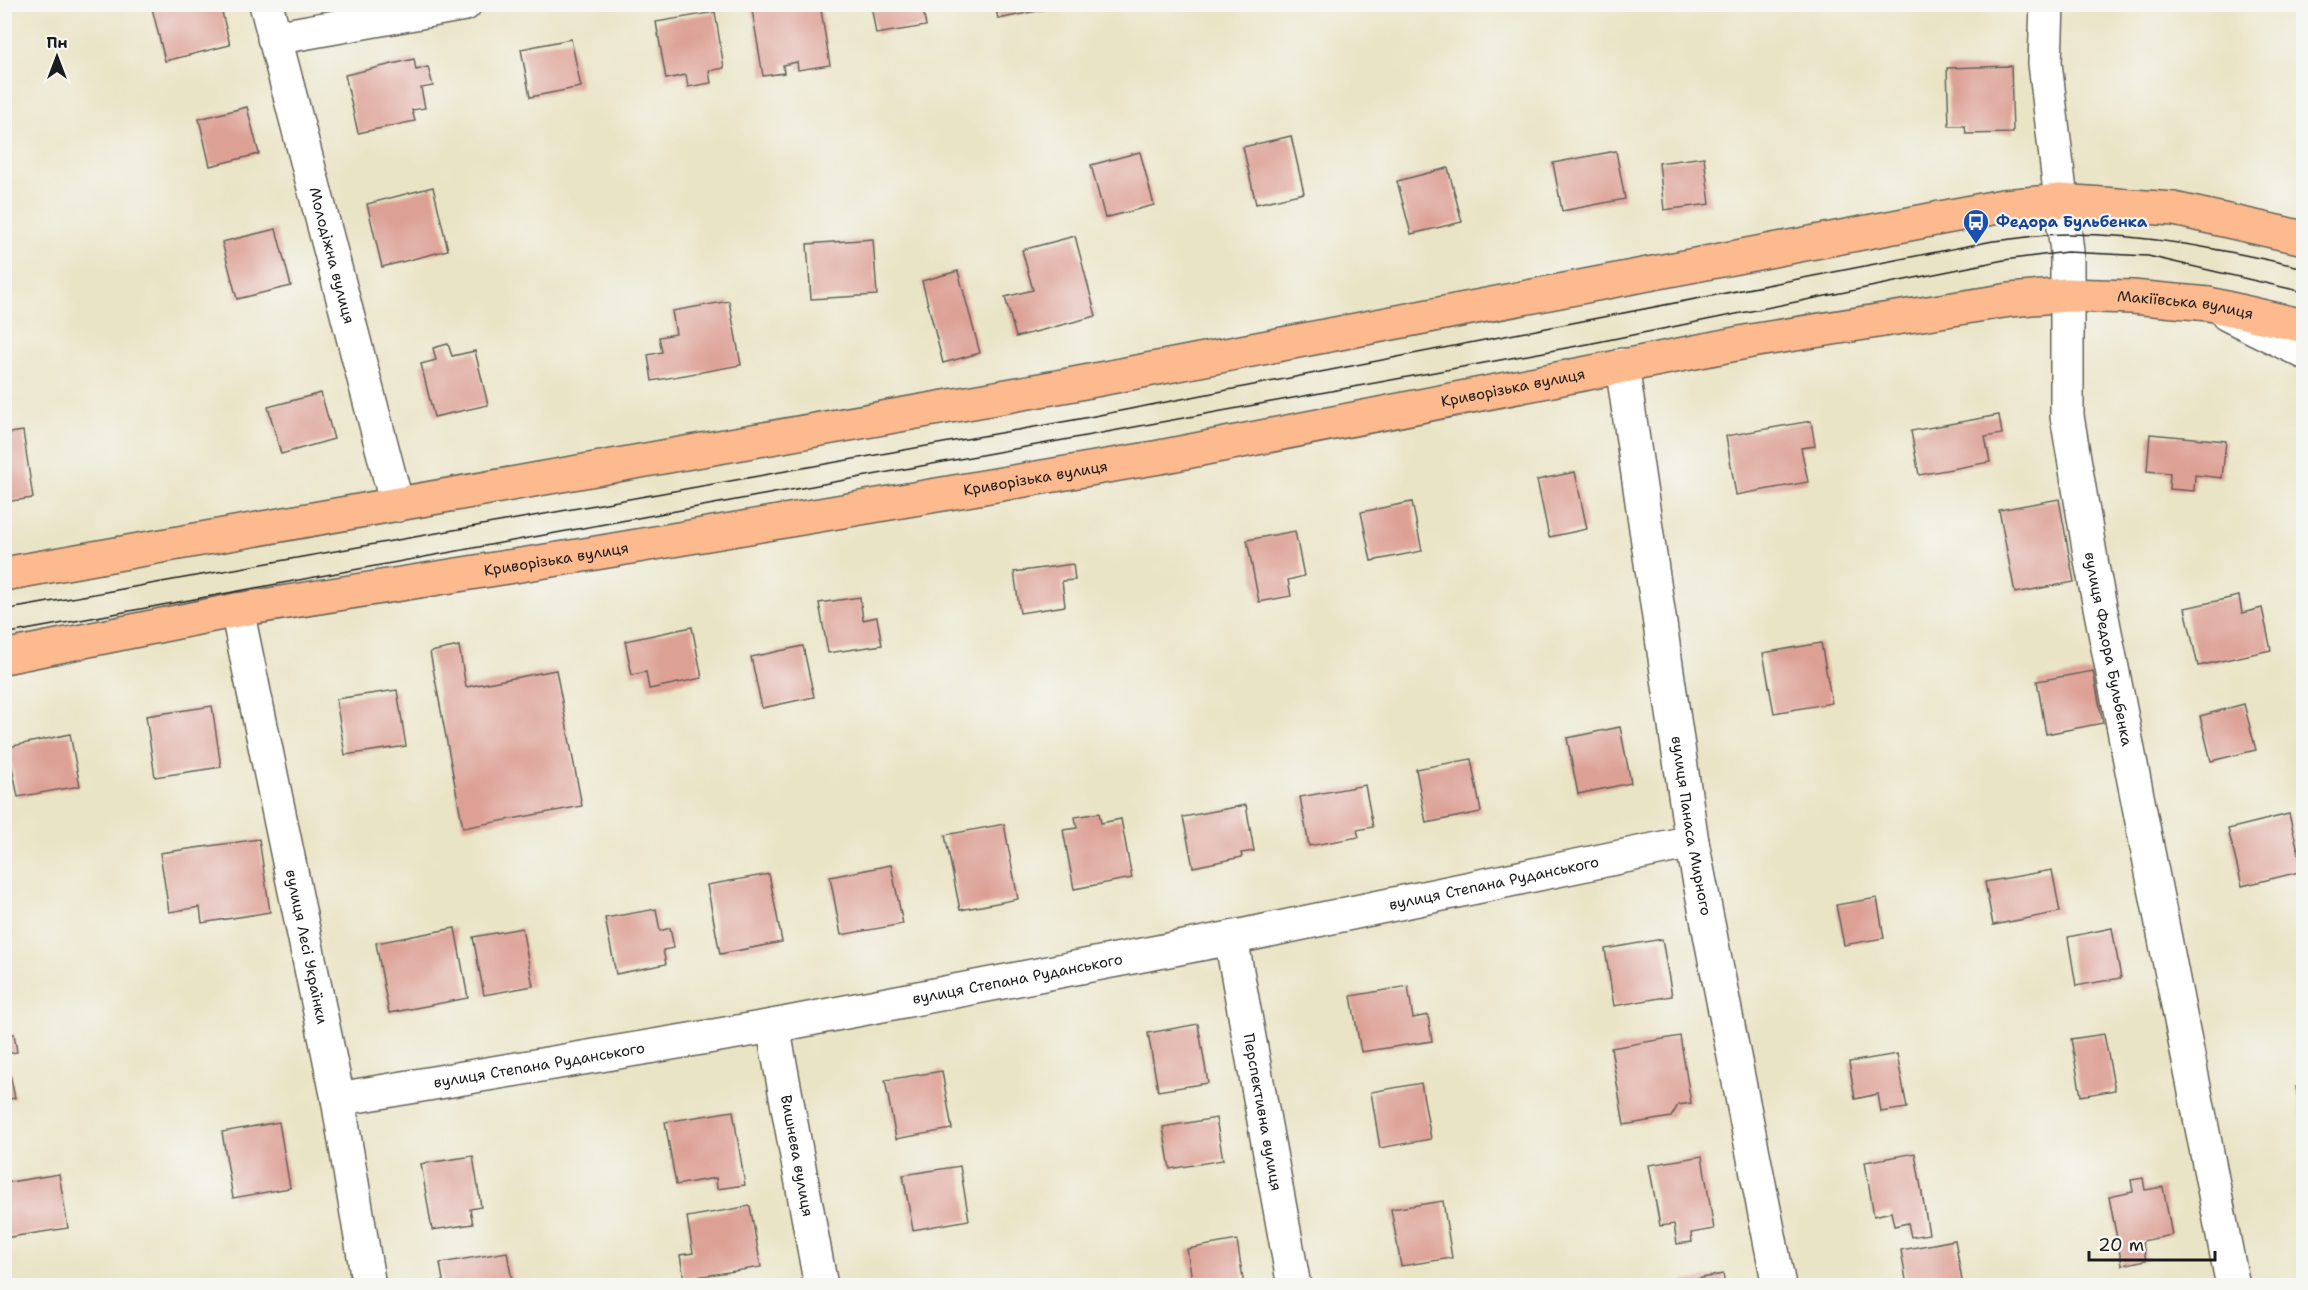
<svg xmlns="http://www.w3.org/2000/svg" width="2308" height="1290" font-family="'Shantell Sans',sans-serif">
<rect width="100%" height="100%" fill="#f6f6f2"/>
<filter id="ink" filterUnits="userSpaceOnUse"><feTurbulence type="fractalNoise" baseFrequency=".0167" numOctaves="2"/><feDisplacementMap in="SourceGraphic" scale="12" xChannelSelector="R" yChannelSelector="G"/><feConvolveMatrix kernelMatrix="1 2 1 2 8 2 1 2 1" color-interpolation-filters="sRGB"/></filter>
<filter id="wash" filterUnits="userSpaceOnUse"><feTurbulence type="fractalNoise" baseFrequency=".008" numOctaves="4" result="noise"/><feDisplacementMap in="SourceGraphic" scale="24" xChannelSelector="R" yChannelSelector="G"/><feGaussianBlur stdDeviation="1.35" result="paint"/><feColorMatrix in="noise" values="0 0 0 0 0 0 0 0 0 0 0 0 0 0 0 0 0 1.4 0 .05"/><feComposite in="paint" operator="in"/></filter>
<g filter="url(#wash)">
<rect width="100%" height="100%" fill="#eae4c6"/>
<g id="blocks">
<g fill="#dda095">
<polygon points="151,4 220,4 230,45 165,61"/>
<polygon points="751,4 820,4 830,65 798,70 797,62 783,65 784,73 763,76"/>
<polygon points="871,4 922,4 926,26 876,34"/>
<polygon points="995,4 1061,4 1061,6 998,19"/>
<polygon points="715,12 724,68 709,71 711,83 688,87 686,75 666,79 656,22"/>
<polygon points="571,39 581,87 530,97 521,49"/>
<polygon points="414,59 416,70 428,67 433,86 421,88 425,108 412,110 415,121 358,133 345,75"/>
<polygon points="2011,66 2013,133 1966,134 1965,126 1949,126 1947,68"/>
<polygon points="247,107 259,154 210,166 199,119"/>
<polygon points="1291,136 1304,193 1256,204 1243,147"/>
<polygon points="1616,151 1625,199 1562,211 1553,163"/>
<polygon points="1140,152 1154,205 1105,218 1091,165"/>
<polygon points="1704,157 1710,204 1664,210 1659,163"/>
<polygon points="1448,168 1462,222 1411,234 1397,181"/>
<polygon points="433,187 448,250 382,267 367,204"/>
<polygon points="276,229 291,286 237,299 222,242"/>
<polygon points="1075,236 1096,316 1016,337 1005,297 1033,290 1022,250"/>
<polygon points="873,239 877,295 811,299 807,244"/>
<polygon points="958,271 980,353 943,363 922,281"/>
<polygon points="729,301 741,365 652,381 648,355 662,352 659,337 676,334 672,311"/>
<polygon points="448,344 452,356 475,351 488,405 434,417 421,364 436,360 433,348"/>
<polygon points="321,393 334,439 281,454 268,407"/>
<polygon points="1999,415 2002,434 1985,437 1990,462 1919,475 1911,431"/>
<polygon points="1811,421 1815,446 1801,448 1808,482 1736,495 1726,436"/>
<polygon points="23,431 33,498 4,502 4,434"/>
<polygon points="2150,434 2226,441 2222,478 2195,475 2194,491 2169,489 2170,473 2147,471"/>
<polygon points="1575,472 1587,529 1549,537 1537,480"/>
<polygon points="2059,499 2074,582 2015,593 1999,510"/>
<polygon points="1412,502 1422,551 1371,561 1361,512"/>
<polygon points="1295,531 1304,576 1288,580 1291,596 1259,602 1247,540"/>
<polygon points="1073,564 1075,580 1062,581 1065,606 1020,613 1014,572"/>
<polygon points="2239,596 2242,613 2262,608 2271,650 2198,666 2185,608"/>
<polygon points="860,597 863,620 877,617 882,645 828,653 819,603"/>
<polygon points="692,627 702,678 649,689 646,672 632,675 625,641"/>
<polygon points="1821,643 1832,703 1774,713 1763,653"/>
<polygon points="459,646 466,687 556,670 582,806 463,828 430,652"/>
<polygon points="803,646 814,697 762,708 751,657"/>
<polygon points="2093,671 2103,723 2046,734 2037,681"/>
<polygon points="397,690 406,746 345,755 336,699"/>
<polygon points="2244,704 2256,750 2211,761 2200,716"/>
<polygon points="212,706 221,767 155,777 146,716"/>
<polygon points="1620,727 1631,783 1578,794 1567,738"/>
<polygon points="70,734 80,786 18,797 8,747"/>
<polygon points="1471,759 1481,812 1426,823 1416,769"/>
<polygon points="1365,785 1373,827 1357,830 1359,837 1309,846 1300,797"/>
<polygon points="1246,805 1254,851 1241,853 1242,857 1193,867 1183,817"/>
<polygon points="1099,813 1101,823 1121,819 1132,878 1074,889 1063,830 1077,828 1075,817"/>
<polygon points="2289,814 2303,871 2242,886 2228,829"/>
<polygon points="1004,824 1018,899 960,910 945,835"/>
<polygon points="259,839 270,912 202,923 200,907 169,912 160,853"/>
<polygon points="891,865 903,924 841,935 830,877"/>
<polygon points="2052,870 2060,912 1993,925 1985,882"/>
<polygon points="769,874 782,942 720,954 707,885"/>
<polygon points="1877,898 1884,938 1844,945 1836,905"/>
<polygon points="656,909 660,931 670,928 674,948 663,950 666,964 616,974 605,918"/>
<polygon points="455,928 468,998 389,1013 376,943"/>
<polygon points="522,928 533,986 484,995 473,937"/>
<polygon points="2112,928 2121,978 2076,986 2068,937"/>
<polygon points="1662,939 1672,996 1614,1006 1605,949"/>
<polygon points="1408,986 1413,1018 1428,1015 1432,1041 1361,1052 1351,996"/>
<polygon points="1198,1024 1208,1083 1158,1091 1148,1033"/>
<polygon points="14,1034 17,1052 6,1054 15,1098 4,1100 4,1036"/>
<polygon points="2104,1034 2115,1090 2081,1096 2071,1039"/>
<polygon points="1680,1036 1691,1103 1678,1105 1671,1117 1624,1125 1611,1048"/>
<polygon points="1897,1054 1907,1108 1881,1112 1878,1094 1855,1099 1849,1062"/>
<polygon points="942,1071 952,1129 896,1139 885,1080"/>
<polygon points="1421,1083 1431,1139 1380,1148 1371,1092"/>
<polygon points="2304,1085 2304,1118 2302,1118 2296,1087"/>
<polygon points="733,1111 745,1185 717,1189 716,1178 676,1185 665,1122"/>
<polygon points="1216,1118 1223,1160 1170,1169 1163,1127"/>
<polygon points="279,1122 290,1188 233,1198 222,1132"/>
<polygon points="1915,1153 1929,1234 1911,1237 1908,1223 1894,1226 1891,1212 1874,1216 1865,1162"/>
<polygon points="473,1156 481,1207 470,1209 473,1224 432,1230 421,1164"/>
<polygon points="1702,1156 1714,1229 1691,1233 1692,1242 1677,1244 1674,1224 1660,1226 1649,1165"/>
<polygon points="960,1166 969,1220 913,1230 903,1175"/>
<polygon points="59,1174 68,1228 4,1238 4,1183"/>
<polygon points="2143,1178 2145,1190 2163,1187 2172,1235 2142,1241 2146,1260 2122,1265 2109,1197 2133,1192 2131,1180"/>
<polygon points="1443,1201 1452,1258 1401,1266 1391,1209"/>
<polygon points="750,1206 761,1267 684,1279 680,1255 693,1253 687,1217"/>
<polygon points="1237,1240 1244,1286 1193,1286 1187,1249"/>
<polygon points="1955,1240 1963,1286 1907,1286 1901,1250"/>
<polygon points="507,1252 513,1286 444,1286 440,1263"/>
<polygon points="1723,1274 1725,1286 1671,1286 1671,1284"/>
</g>
</g>
</g>
<g filter="url(#ink)">
<use href="#blocks" fill-opacity="0" stroke="#646258" stroke-width="1.5"/>
<g fill="none" stroke-linecap="round" stroke-linejoin="round">
<g stroke="#646258" stroke-width="36">
<g id="minor">
<path id="s1" d="M266,4l131,501"/>
<path id="s2" d="M2047,4l-2,59 22,189v164l25,150 141,720"/>
<polyline points="274,38 465,4"/>
<polyline points="2227,314 2304,352"/>
<path id="s3" d="M1622,365l70,477 87,444"/>
<path id="s4" d="M237,610l101,489 31,187"/>
<path id="s5" d="M1231,938l63,348"/>
<path id="s6" d="M773,1026l48,260"/>
<path id="s7" d="M338,1099l435,-73 458,-88 461,-96"/>
</g>
</g>
<g stroke="#646258" stroke-width="36">
<g id="major">
<polyline points="4,574 1074,384 2003,206 2060,201 2174,209 2304,238"/>
<path id="s8" d="M4,657l233,-47 353,-56 570,-97 591,-116 259,-41 56,-5 66,2 77,7 95,22"/>
</g>
</g>
<use href="#minor" stroke="#fff" stroke-width="33"/>
<use href="#major" stroke="#fcba8e" stroke-width="33"/>
<g stroke="#1c1c1c" stroke-width="1.5">
<path d="M4,610l1075,-191 914,-178c24,-2 49,-7 74,-7 80,0 159,16 237,34"/>
<polyline points="4,634 1588,344 2004,260 2067,252 2148,256 2304,292"/>
</g>
</g>
</g>
<defs>
<g id="bus-pin" transform="scale(1.35)"><path d="M0 17L-7.5 6A9.5 9.5 0 1 1 7.5 6Z" fill="#1a4fb4" stroke="#f6f6f2"/><path d="M-5-6H5V4H4V6H2V4H-2V6H-4V4H-5ZM-3.5-4V0h7V-4ZM-3.5 1.2v1.5H-2V1.2ZM2 1.2v1.5H3.5V1.2Z" fill="#fff"/></g>
</defs>
<g fill-rule="evenodd">
<use href="#bus-pin" x="1976" y="222"/>
</g>
<g text-anchor="middle" dominant-baseline="central" stroke-width="4.5" stroke-linejoin="round" paint-order="stroke">
<g font-size="15" font-weight="bold" fill="#164399" stroke="#f6f6f2" text-anchor="start">
<text x="1996" y="222">Федора Бульбенка</text>
</g>
<g font-size="15" fill="#1c1c1c" stroke="#f6f6f2">
<text stroke="none"><textPath href="#s1" startOffset="260">Молодіжна вулиця</textPath></text>
<text stroke="none"><textPath href="#s8" startOffset="2214">Макіївська вулиця</textPath></text>
<text stroke="none"><textPath href="#s8" startOffset="1533">Криворізька вулиця</textPath></text>
<text stroke="none"><textPath href="#s8" startOffset="1047">Криворізька вулиця</textPath></text>
<text stroke="none"><textPath href="#s8" startOffset="561">Криворізька вулиця</textPath></text>
<text stroke="none"><textPath href="#s2" startOffset="650">вулиця Федора Бульбенка</textPath></text>
<text stroke="none"><textPath href="#s3" startOffset="466">вулиця Панаса Мирного</textPath></text>
<text stroke="none"><textPath href="#s7" startOffset="1176">вулиця Степана Руданського</textPath></text>
<text stroke="none"><textPath href="#s4" startOffset="344">вулиця Лесі Українки</textPath></text>
<text stroke="none"><textPath href="#s7" startOffset="690">вулиця Степана Руданського</textPath></text>
<text stroke="none"><textPath href="#s7" startOffset="204">вулиця Степана Руданського</textPath></text>
<text stroke="none"><textPath href="#s5" startOffset="177">Перспективна вулиця</textPath></text>
<text stroke="none"><textPath href="#s6" startOffset="132">Вишнева вулиця</textPath></text>
</g>
</g>
<rect width="2308" height="1290" fill="none" stroke="#f6f6f2" stroke-width="24"/>
<g transform="translate(57 57)" stroke="#f6f6f2" stroke-width="4.5" paint-order="stroke">
<path d="M0-4.5L10 22L0 15L-10 22Z" fill="#1c1c1c"/>
<text y="-9" font-size="16" font-weight="bold" text-anchor="middle" fill="#1c1c1c">Пн</text>
</g>
<path d="M2089 1251v9h126v-9" fill="none" stroke="#1c1c1c" stroke-width="3"/>
<text x="2098" y="1251" font-size="18" fill="#1c1c1c" stroke="#f6f6f2" stroke-width="4.5" paint-order="stroke">20 m</text>
</svg>
